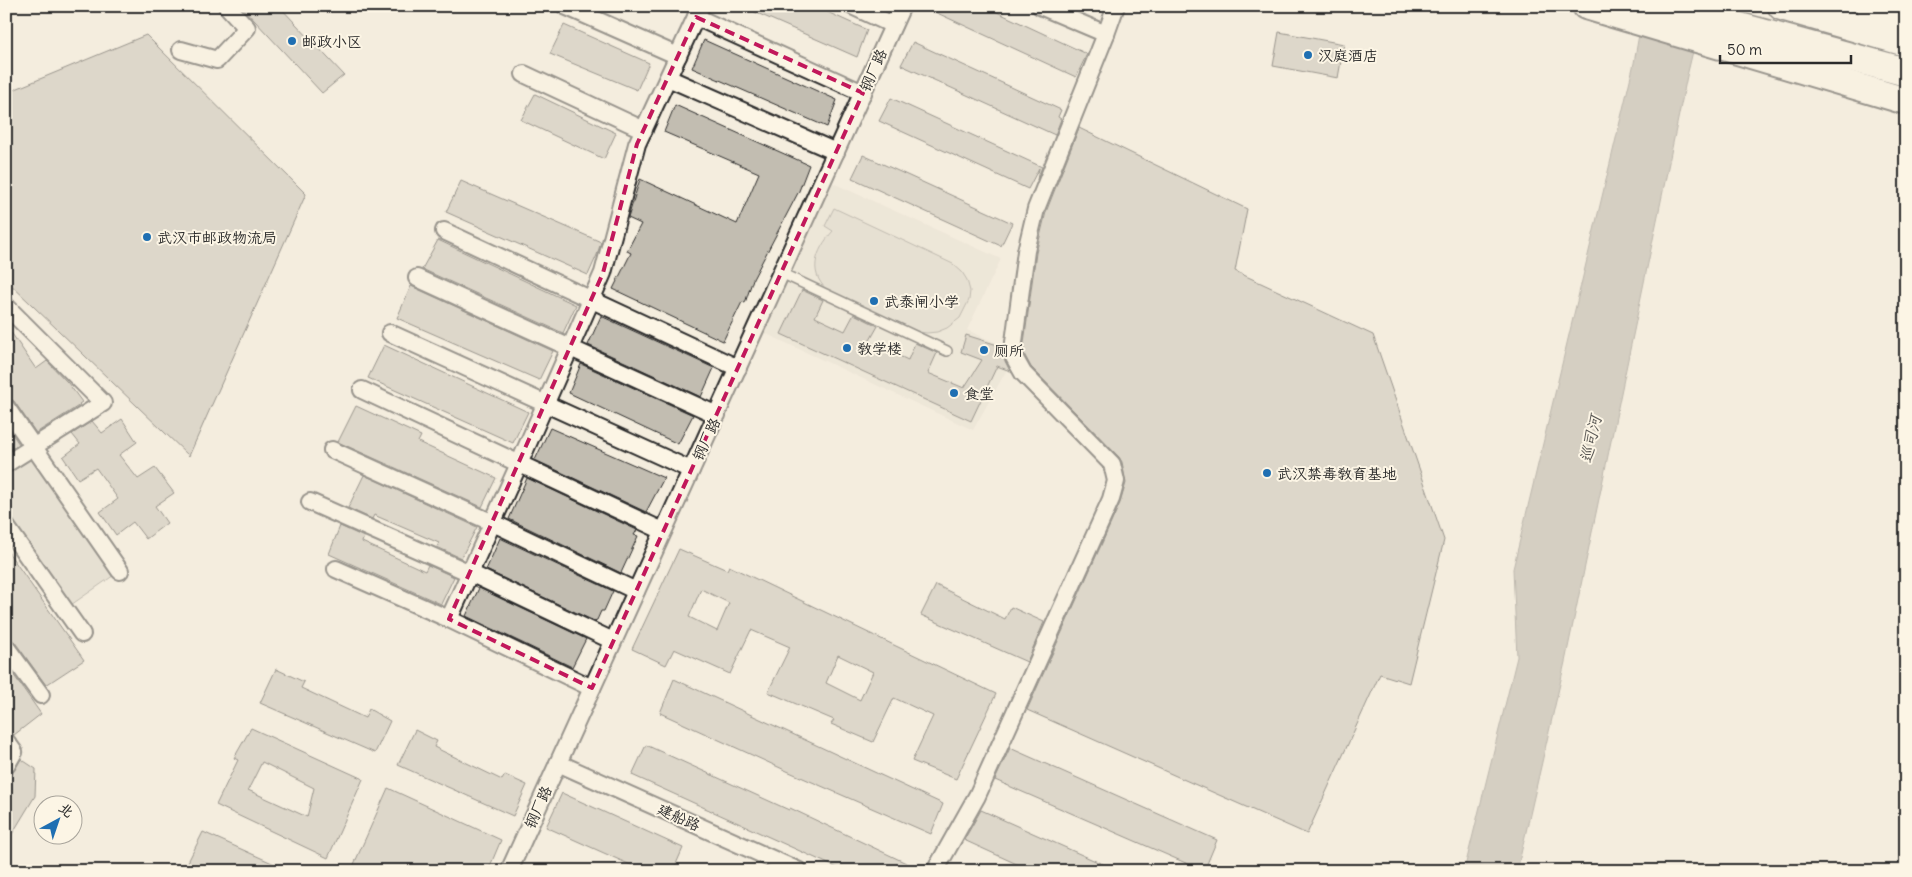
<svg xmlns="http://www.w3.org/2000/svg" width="1912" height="877" font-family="Delius,'LXGW WenKai TC',sans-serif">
<rect width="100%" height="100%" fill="#f4edde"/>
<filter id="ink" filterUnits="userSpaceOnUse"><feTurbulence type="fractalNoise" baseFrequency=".02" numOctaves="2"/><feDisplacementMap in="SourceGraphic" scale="10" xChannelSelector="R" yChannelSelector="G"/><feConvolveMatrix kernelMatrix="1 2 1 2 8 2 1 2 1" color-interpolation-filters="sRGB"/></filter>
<g filter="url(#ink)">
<polygon fill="#e5dfd0" points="824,179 1001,259 967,330 1006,347 1014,357 973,430 756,329"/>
<g fill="#d6d1c4" stroke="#807e78">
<path d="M834,208l119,56 9,8 5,8 3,11 -1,9 -9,18 -13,10 -10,4 -10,1 -8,-1 -87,-38c-26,-19 -17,-43 1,-63l-8,-5z"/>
<polygon points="34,447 120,571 65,609 6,526 6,464"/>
</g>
<polygon fill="#afaaa0" stroke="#7a7771" points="1644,6 1704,6 1687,76 1565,662 1517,871 1464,871 1517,657 1513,569 1634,63"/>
<g fill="#c2bdb1" stroke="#2b2b2b" fill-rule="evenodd">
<polygon points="241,6 279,6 344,75 322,93"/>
<polygon points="741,6 814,6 867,30 857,57"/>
<polygon points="922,6 984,6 1087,54 1076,77"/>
<polygon points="564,25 649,63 637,90 550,54"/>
<polygon points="1279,32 1344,44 1338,78 1273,66"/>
<polygon points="146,35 306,194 189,456 6,280 6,93"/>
<polygon points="704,40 837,100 827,127 692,68"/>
<polygon points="913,42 1061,110 1058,117 1061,119 1055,135 901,65"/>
<polygon points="535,94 616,133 604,159 521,120"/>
<polygon points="891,98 1042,167 1037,180 1039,168 1028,189 879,121"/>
<polygon points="675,105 809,165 799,191 753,279 745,303 742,302 723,341 613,289 631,253 627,251 641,224 628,218 640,179 737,224 759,173 664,132"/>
<polygon points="1079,128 1247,209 1235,271 1373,335 1444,540 1409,683 1380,674 1307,834 1027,710 1120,503 1126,483 1122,462 1119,457 1031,367 1024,354 1024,343 1036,253 1046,212"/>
<polygon points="863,155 1012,223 1001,246 852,178"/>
<polygon points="461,181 601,242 597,255 588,275 446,212"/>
<polygon points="438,240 576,305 563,333 422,269"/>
<polygon points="411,286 553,351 539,380 397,318"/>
<polygon points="802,290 823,300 815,317 845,331 854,314 878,326 869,342 908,360 915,343 937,353 928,373 964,388 982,360 961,352 966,335 1004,347 1005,361 1010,371 997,366 971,421 781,334"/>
<polygon points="601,316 714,368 701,397 588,345"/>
<polygon points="6,325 36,369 47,361 68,383 82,402 79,404 80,405 36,433 14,401 6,397"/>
<polygon points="384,345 528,412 513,443 368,378"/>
<polygon points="581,364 693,415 678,444 569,393"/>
<polygon points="356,406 421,436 418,442 496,478 482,507 338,442"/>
<polygon points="122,419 137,442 119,455 138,479 155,468 174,493 155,506 167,523 146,539 133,522 116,535 100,512 118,499 96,468 78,479 63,457 80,444 72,434 92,421 102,433"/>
<polygon points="6,425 19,444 6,452"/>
<polygon points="550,428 664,478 646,512 535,460"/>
<polygon points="364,475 477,527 461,558 437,547 439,543 374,515 372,519 348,508"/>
<polygon points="527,478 637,530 634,535 638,536 621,573 509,519"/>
<polygon points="340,526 364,537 362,542 425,571 428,565 454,577 441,604 329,554"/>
<polygon points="500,538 613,591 604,611 601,611 597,620 594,621 486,570"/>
<polygon points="6,549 84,660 46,685 14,641 6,637"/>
<path d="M679,549l48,21 2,-4 267,128 -40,85 -44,-18 21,-45 -39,-18 -21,44 -42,-18 3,-4 -66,-28 22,-45 -39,-17 -21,44 -56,-25 -8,16 -34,-16zM701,589l28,14 -12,28 -28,-14zM838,655l35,17 -13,28 -34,-17z"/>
<polygon points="936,585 1005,619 1011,607 1044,622 1027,662 921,615"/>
<polygon points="479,588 586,639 572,667 466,616"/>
<polygon points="6,664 41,714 14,735 6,731"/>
<polygon points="276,669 304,682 301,688 365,718 369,709 390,721 375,753 260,703"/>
<polygon points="674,679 943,804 931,834 787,771 660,713"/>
<path d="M251,728l112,51 -35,79 -112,-53 22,-45 -4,-2zM262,762l52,26 -7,29 -59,-27z"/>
<polygon points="415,730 437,741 434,747 502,780 505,775 527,785 513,816 398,765"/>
<polygon points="646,745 789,810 790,808 923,871 844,871 632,775"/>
<polygon points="1010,748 1217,840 1204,871 995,780"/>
<polygon points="21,759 36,769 35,796 6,844 6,776 14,771"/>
<polygon points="388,788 501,840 488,871 351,871"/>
<polygon points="562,793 683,848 673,871 644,871 546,827"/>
<polygon points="981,810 1118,871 1032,871 964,840"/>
<polygon points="203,832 290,871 203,871 187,864"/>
</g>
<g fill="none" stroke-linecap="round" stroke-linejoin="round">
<g stroke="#2b2b2b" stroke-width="12">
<polyline id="lane" points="781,273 947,351"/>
</g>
<g stroke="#2b2b2b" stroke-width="20">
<g id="street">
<polyline points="565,6 678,56"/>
<polyline points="852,6 893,25"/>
<polyline points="1040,6 1106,34 1116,6"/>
<polyline points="696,17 863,93"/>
<polyline points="181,50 217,60 247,28 227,6"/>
<polyline points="524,74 644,130"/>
<polyline points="668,78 836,152"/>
<polyline points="444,231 738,368"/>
<polyline points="417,278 717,415"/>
<polyline points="6,306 103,403 6,464"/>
<polyline points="390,333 691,470"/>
<polyline points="362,390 663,531"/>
<polyline points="6,407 120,571"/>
<polyline points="332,450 493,523 636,591"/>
<polyline points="310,502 470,573 613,641"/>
<polyline points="6,526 82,634"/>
<polyline points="336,569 449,619 592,688"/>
<polyline points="449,619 519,464 603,273 637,144 701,6"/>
<polyline points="6,647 41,695"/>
<polyline points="6,741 14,752 6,766"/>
<polyline points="558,763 799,871"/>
<polyline points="509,871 902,6"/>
<polyline points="935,871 977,796 1111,499 1116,481 1112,464 1023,373 1014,357 1014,342 1026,251 1036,209 1106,34"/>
</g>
</g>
<g stroke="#2b2b2b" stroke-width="30">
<g id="primary">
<polyline points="1586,6 1906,101"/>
<polyline points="1869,6 1906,16"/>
</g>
</g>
<g stroke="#2b2b2b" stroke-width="31">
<g id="highway">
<polyline points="1662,6 1906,72"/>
<polyline points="1782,6 1906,42"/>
</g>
</g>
<use href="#lane" stroke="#fcf5e5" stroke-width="9"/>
<use href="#street" stroke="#fcf5e5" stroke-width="16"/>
<use href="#primary" stroke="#fcf5e5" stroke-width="26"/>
<use href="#highway" stroke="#fcf5e5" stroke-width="28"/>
</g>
</g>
<path d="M0 0H1912V877H0ZM696,17l167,76 -271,595 -143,-69 154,-346 34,-129z" fill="#f4edde" fill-opacity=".55" fill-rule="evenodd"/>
<path fill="none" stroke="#c2185b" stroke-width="4" stroke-dasharray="10 6" stroke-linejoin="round" d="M696,17l167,76 -271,595 -143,-69 154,-346 34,-129z"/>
<g fill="#1f6fb2" stroke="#fcf5e5" stroke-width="2">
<circle cx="292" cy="41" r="5"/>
<circle cx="1308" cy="55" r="5"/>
<circle cx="147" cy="237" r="5"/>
<circle cx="874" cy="301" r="5"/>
<circle cx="847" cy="348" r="5"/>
<circle cx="984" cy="350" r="5"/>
<circle cx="954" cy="393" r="5"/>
<circle cx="1267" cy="473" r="5"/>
</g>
<g text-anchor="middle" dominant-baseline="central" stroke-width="4" stroke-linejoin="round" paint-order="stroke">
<g font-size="15" fill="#2b2b2b" stroke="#fcf5e5" text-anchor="start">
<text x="302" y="41">邮政小区</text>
<text x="1318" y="55">汉庭酒店</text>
<text x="157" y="237">武汉市邮政物流局</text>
<text x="884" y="301">武泰闸小学</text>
<text x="857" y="348">教学楼</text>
<text x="994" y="350">厕所</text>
<text x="964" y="393">食堂</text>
<text x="1277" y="473">武汉禁毒教育基地</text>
</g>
<g font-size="15" fill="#2b2b2b" stroke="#fcf5e5">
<text transform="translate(873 70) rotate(-66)">钢厂路</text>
<text transform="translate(706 439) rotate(-65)">钢厂路</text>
<text transform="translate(538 807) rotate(-66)">钢厂路</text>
<text transform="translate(679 817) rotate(24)">建船路</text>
</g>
<g font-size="16" font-style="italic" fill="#595754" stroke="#fcf5e5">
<text transform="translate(1590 439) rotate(-77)">巡司河</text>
</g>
</g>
<rect width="1912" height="877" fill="none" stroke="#fcf5e5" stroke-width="25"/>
<rect x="12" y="12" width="1887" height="852" fill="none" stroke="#2b2b2b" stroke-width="2" filter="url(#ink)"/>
<g transform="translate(58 820) rotate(40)"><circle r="24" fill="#fcf5e5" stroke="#a8a49b"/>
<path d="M0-4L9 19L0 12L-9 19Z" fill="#1f6fb2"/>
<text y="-8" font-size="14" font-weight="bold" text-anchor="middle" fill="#2b2b2b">北</text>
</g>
<path d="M1720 55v8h131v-8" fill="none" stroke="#2b2b2b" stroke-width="2.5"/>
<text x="1727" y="55" font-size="15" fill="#2b2b2b" stroke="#fcf5e5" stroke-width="4" paint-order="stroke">50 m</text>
</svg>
